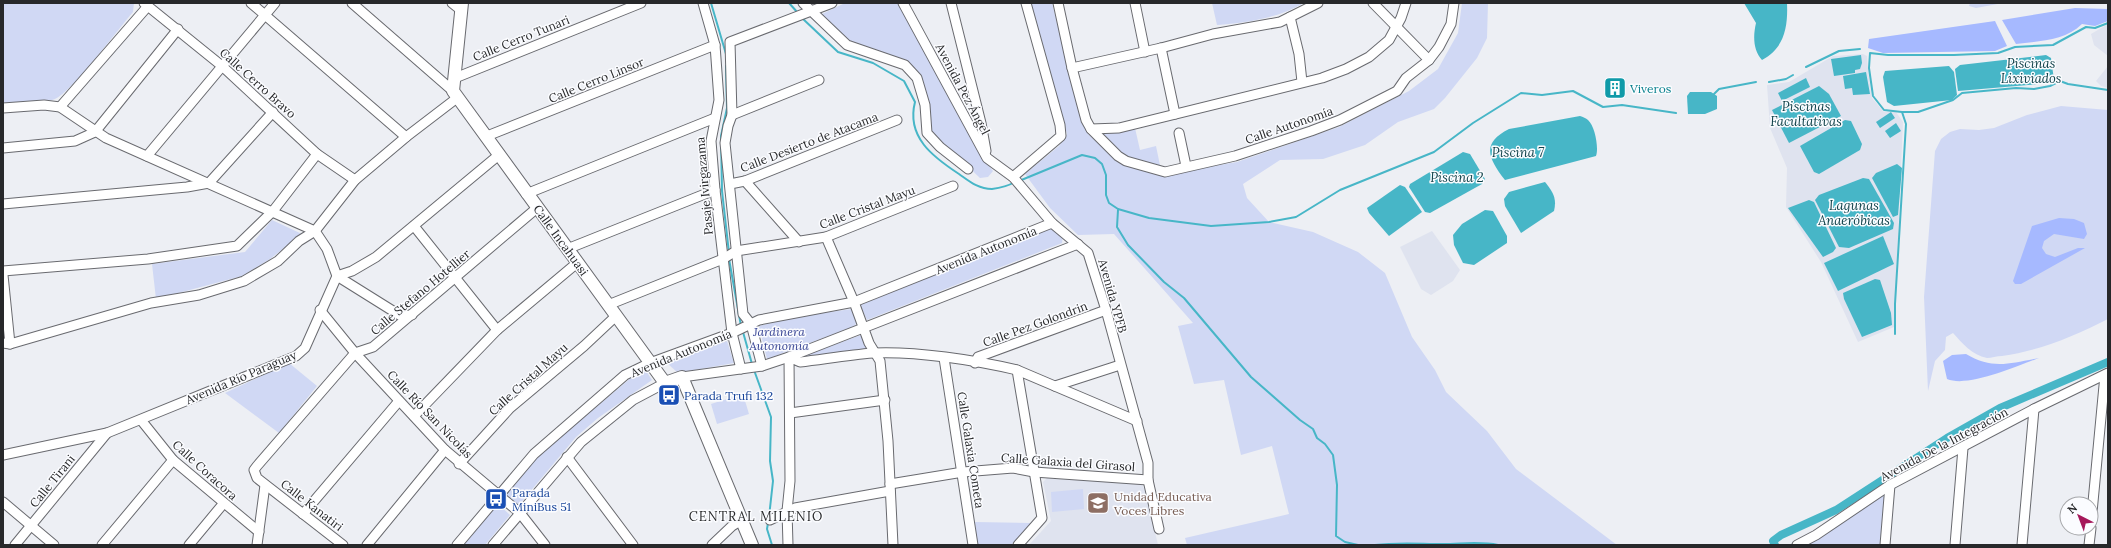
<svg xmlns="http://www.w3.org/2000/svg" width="2111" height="548" font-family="Lora,serif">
<rect width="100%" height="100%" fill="#edeff4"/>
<g fill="#dfe3ef">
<polygon points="2108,24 2108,56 2094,45 2091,34"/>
<polygon points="1863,54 1867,56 1868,71 1872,98 1884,112 1896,112 1903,122 1894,327 1858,342 1821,262 1786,207 1787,168 1770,128 1767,85 1789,82 1833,56"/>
<polygon points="2108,66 2108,88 2101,86 2096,81"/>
<polygon points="1432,231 1460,270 1453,281 1431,295 1421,289 1400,247"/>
<polygon points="1047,478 1141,483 1146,492 1158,545 1029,545 1051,521 1043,482"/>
</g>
<g fill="#d0d8f4">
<path d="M3,3h131l-1,9c-14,16 -62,81 -78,87 -15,6 -36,4 -52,6z"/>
<polygon points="845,3 899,3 983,158 993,171 988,177 980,178 931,131 919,76 849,43 820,15"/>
<polygon points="1030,3 1052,3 1082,122 1088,134 1098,143 1100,131 1135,128 1140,150 1156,146 1162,175 1237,162 1339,127 1409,91 1438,69 1458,33 1462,3 1488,3 1487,38 1477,58 1445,98 1434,109 1398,122 1365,145 1323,159 1280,160 1243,184 1247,198 1269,222 1313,232 1358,252 1385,273 1412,337 1435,370 1446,392 1487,431 1516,469 1617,545 1187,545 1185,538 1289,514 1272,446 1241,455 1224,380 1194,384 1178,326 1193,323 1114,234 1078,235 1050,208 1025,174 1059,146 1067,134 1038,36"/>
<path d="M1212,3h92c-26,15 -57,20 -87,22z"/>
<polygon points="1970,3 2003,3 1976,8 1969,6"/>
<path d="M2061,106l47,4v209c-33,17 -69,32 -106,37 -5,0 -11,2 -15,2 -15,-3 -25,-15 -34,-25l-7,4 -1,13 -10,11 -7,30 -4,-94 11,-146 6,-12 9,-7 10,-3 19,1 15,-2 33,-13z"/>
<polygon points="272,220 302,234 270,259 242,276 156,299 152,264 245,252"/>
<polygon points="1055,227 1063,234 1062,243 867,320 860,305"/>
<polygon points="852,309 857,320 855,326 767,359 759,326 800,316"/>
<polygon points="861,335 868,351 801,357"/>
<polygon points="727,341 734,363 678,373 667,363"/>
<polygon points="289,363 317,386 279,433 225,393"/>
<polygon points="646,371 652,380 598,418 576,437 518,506 505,496 537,457 632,377"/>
<polygon points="743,394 749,414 717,424 711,404"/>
<polygon points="1083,489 1084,509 1052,512 1051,492"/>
<polygon points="1885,491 1880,545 1805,545"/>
<polygon points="498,504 510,515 485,545 464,545"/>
<polygon points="975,522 1032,523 1011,545 977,545"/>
</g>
<g fill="#a6b9ff">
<path d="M2075,8l33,1v12l-13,5 -13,-2c-17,17 -43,17 -66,20l-14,-24z"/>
<polygon points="1995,21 2007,46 1995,51 1883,53 1868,48 1869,39"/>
<polygon points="2059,218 2074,219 2084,223 2087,234 2084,239 2054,234 2044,241 2042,248 2046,254 2055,257 2078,248 2085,248 2021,284 2015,284 2013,281 2032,226"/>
<path d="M1966,354c27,16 44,9 73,4 -22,8 -71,30 -92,21l-4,-18 9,-6z"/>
</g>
<g fill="#47b6c7">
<path d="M1744,3h43c1,23 -2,45 -25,57 -9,-10 -9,-24 -6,-37z"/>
<polygon points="1861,55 1862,63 1860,69 1855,70 1855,73 1834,76 1831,59"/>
<polygon points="2046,55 2051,58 2054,80 2050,83 1958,91 1955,69 1960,65"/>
<polygon points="1949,66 1954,72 1957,95 1952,100 1894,106 1887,102 1883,77 1885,71"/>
<polygon points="1866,72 1870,94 1853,95 1852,88 1845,89 1843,76"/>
<polygon points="1806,78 1810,87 1782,101 1778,93"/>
<polygon points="1819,86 1829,94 1841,116 1789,143 1772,110"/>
<polygon points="1690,92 1711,92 1717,96 1717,109 1705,114 1688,114 1687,96"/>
<polygon points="1891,112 1895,118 1880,128 1876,122"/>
<path d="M1580,116c3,1 6,2 8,4 7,6 11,28 8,36l-91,24c-17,-22 -24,-37 4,-51z"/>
<polygon points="1845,120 1851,121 1862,144 1860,150 1819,174 1814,172 1800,146"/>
<polygon points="1896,123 1901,131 1890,138 1885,131"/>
<polygon points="1463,152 1470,154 1485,179 1482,184 1430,213 1425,212 1409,187 1410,184"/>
<polygon points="1897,164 1902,168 1898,215 1893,217 1872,178 1876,173"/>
<polygon points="1863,178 1869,179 1894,223 1893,229 1849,248 1839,247 1815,200 1819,195"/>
<path d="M1545,182c8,10 12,16 9,29l-33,22 -16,-27 -1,-7 5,-7z"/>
<polygon points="1400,185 1405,187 1422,212 1389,236 1369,213 1367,208"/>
<polygon points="1809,200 1814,202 1836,248 1833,252 1823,257 1788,208"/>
<polygon points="1485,210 1493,211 1507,236 1507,243 1474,265 1463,263 1454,245 1453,235 1462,224"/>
<polygon points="1883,236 1894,264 1838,291 1824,263"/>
<polygon points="1875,279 1880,280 1891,313 1892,325 1862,337 1844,299 1843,293"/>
</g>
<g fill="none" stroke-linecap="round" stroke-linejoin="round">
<g stroke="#47b6c7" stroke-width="2">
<polyline points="711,3 726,54"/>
<polyline points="789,3 798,13"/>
<path d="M802,18l36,34 35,11 31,18 11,21c-9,35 18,55 44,72 10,7 19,15 33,15 8,-1 16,-3 23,-7"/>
<polyline points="726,66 727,108 721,136 722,191 729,253"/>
<polyline points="1806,67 1839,51 1860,49"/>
<polyline points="1769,82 1786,79 1793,75"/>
<polyline points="1714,94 1719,89 1756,82"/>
<polyline points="1902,112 1918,112 1953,100 1962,93 2016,88 2034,89 2050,86 2060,81 2068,84 2108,90"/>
<polyline points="1019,181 1082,155 1095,158 1102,164 1106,175 1106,195 1109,203 1118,209 1149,218 1211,226 1269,222 1296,217 1340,190 1434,152 1473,123 1521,93 1542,95 1573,91 1603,107 1622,105 1676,113"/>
<polyline points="1118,210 1117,227 1128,245 1164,282 1184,298 1251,377 1300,420 1313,429 1317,438 1325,444 1333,455 1337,485 1336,536 1345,542 1358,545"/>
<polyline points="729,259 741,326"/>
<polyline points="743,332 752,364"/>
<polyline points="1895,334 1895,304 1906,124 1902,112 1884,110 1873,96 1869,68 1870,53 1888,55 1954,55 1998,53 2015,47 2053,45 2086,27 2095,28 2108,23"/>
<polyline points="754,370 771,417 770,461 773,481 769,517"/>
<polyline points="768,523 767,529 772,545"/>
<path d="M1375,545c23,-3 45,-1 68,-1 19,0 37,-3 55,1"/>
</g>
<polyline stroke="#47b6c7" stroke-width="8" points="1775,545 1773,541 1781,535 1836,510 1947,438 2000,408 2108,362"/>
<g stroke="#696a6f" stroke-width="11">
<g id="minor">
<polyline points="144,3 222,66 317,154 355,180"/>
<polyline points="251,3 406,137"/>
<polyline points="352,3 453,91"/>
<polyline points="452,3 462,11"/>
<polyline points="703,3 715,45 719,100 711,141 715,190 732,333 741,369"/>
<polyline points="803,3 847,45 905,65 917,78 925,105 927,133 940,147 968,169"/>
<polyline points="903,3 987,158 1013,177 1052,223 1088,253 1106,310 1148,463 1148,480 1159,529"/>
<polyline points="951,3 981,123 986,151"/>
<polyline points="1058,3 1072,68 1086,120 1091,129 1118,156 1126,161 1165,172 1235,156 1311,131 1340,120 1397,91 1406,78 1429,60 1439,47 1451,24 1454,3"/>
<polyline points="1135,3 1145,52"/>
<polyline points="1373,3 1429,60"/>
<polyline points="1290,17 1299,54 1302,82"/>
<polyline points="1161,48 1175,114"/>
<polyline points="1072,68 1161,48 1213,34 1280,22 1318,3"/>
<polyline points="455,78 641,3"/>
<polyline points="60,107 148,6"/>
<polyline points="3,108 44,105 60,107 106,138 315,231"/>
<polyline points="732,115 819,80"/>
<polyline points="1091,129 1119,128 1322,78 1346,69 1369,57 1389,40 1401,18 1406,3"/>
<polyline points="1179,133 1186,166"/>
<polyline points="487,136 715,45"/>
<polyline points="3,148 75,141 95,132 178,29"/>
<polyline points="147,156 275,3"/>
<polyline points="1013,177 1061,136 1060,125 1026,3"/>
<polyline points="745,181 799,242"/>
<polyline points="730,184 745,181 897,120"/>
<polyline points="526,194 715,118"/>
<polyline points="3,204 187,187 209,183 273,112"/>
<polyline points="414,226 497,330"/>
<polyline points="826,237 854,302 869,343 880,361 888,441 893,545"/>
<polyline points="567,249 715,190"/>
<polyline points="3,271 148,259 237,246 273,211 317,154"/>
<polyline points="3,275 10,344"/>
<polyline points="337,276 352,271 376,257 500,154"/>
<polyline points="337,276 401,316 412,315"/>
<polyline points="608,305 723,259 736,251 826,237 953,186"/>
<polyline points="320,310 355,353 445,450 520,513 545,545"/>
<polyline points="3,343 10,344 151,303 199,295 244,281 278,261 299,241 315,231 355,180 406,137 457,98"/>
<polyline points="944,358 973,545"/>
<polyline points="975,363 978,357 1106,310"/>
<polyline points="762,366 751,324 743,314 725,143 728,126 732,115 730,42 832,3"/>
<polyline points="1017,370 1042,518 1018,545"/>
<polyline points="682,377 762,366 789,357 1078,244"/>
<polyline points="1055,386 1120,365"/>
<polyline points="790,413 885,400"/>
<polyline points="414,416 497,330 577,263"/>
<polyline points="141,420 173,460 259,532"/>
<polyline points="3,455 107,433 296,356 305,348 337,276 327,249 315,231"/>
<polyline points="567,457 633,545"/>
<polyline points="459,464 510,408 584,346 616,316"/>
<polyline points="890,484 963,472 1013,468 1034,472 1148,480"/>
<polyline points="3,502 54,545"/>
<polyline points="303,514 399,401"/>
<polyline points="770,520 795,508 890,491"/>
<polyline points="2091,523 2105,375"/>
<polyline points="15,545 107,433"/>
<polyline points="102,545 173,460"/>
<polyline points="189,545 223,504"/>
<polyline points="257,545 265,485"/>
<polyline points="343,545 257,478 254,470 257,466 355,353 373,347 537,208"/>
<polyline points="367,545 445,450"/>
<polyline points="457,545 534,454 625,375 650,363 732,333 759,320 854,302 1052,223"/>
<polyline points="493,545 581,442 633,400 665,383"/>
<polyline points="712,545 732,526 742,520"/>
<path d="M788,545l-1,-34 3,-30 -1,-124 11,5c25,-3 49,-7 73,-9 43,-2 102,7 144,17l120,51"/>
<polyline points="1797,545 1816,535 1890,485 2034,409 2108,373"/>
<polyline points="1885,545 1890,485"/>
<polyline points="1955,545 1963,448"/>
<polyline points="2022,545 2034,409"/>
<polyline points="2089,545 2091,528"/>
</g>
</g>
<g stroke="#696a6f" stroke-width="14">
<polyline id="major" points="462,3 453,91 665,383 682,377 752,545"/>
</g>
<use href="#minor" stroke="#fff" stroke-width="9"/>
<use href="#major" stroke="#fff" stroke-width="12"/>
</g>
<defs>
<g id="building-square" transform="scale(1.15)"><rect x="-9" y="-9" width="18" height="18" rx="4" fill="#0f9aa8" stroke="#fbfcff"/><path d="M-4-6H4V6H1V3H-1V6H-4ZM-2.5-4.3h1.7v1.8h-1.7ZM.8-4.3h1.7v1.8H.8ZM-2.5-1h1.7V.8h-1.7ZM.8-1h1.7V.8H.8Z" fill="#fff"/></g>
<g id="bus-square" transform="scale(1.15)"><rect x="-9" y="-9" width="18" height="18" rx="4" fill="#1a4fb4" stroke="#fbfcff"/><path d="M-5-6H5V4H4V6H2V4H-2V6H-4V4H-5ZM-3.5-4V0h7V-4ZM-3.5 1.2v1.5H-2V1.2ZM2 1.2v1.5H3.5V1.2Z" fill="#fff"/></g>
<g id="school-square" transform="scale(1.15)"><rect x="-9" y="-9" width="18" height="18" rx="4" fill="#8d6e63" stroke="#fbfcff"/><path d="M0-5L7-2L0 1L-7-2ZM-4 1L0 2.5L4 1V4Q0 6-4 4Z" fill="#fff"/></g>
</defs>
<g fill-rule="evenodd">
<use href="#building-square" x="1615" y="88"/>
<use href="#bus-square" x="669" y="395"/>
<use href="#bus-square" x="496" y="499"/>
<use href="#school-square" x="1098" y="503"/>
</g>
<g text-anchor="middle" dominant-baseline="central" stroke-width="3" stroke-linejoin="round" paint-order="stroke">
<g font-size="12" fill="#27282a" stroke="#fbfcff">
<text transform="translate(521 38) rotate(-22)">Calle Cerro Tunari</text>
<text transform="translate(596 80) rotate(-22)">Calle Cerro Linsor</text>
<text transform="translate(258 83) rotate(42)">Calle Cerro Bravo</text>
<text transform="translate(963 89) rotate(62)">Avenida Pez Ángel</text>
<text transform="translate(1289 125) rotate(-19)">Calle Autonomía</text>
<text transform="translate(809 142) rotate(-21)">Calle Desierto de Atacama</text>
<text transform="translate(704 186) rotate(-95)">Pasaje Ivirgazama</text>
<text transform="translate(867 207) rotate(-21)">Calle Cristal Mayu</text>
<text transform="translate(561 240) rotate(54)">Calle Incahuasi</text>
<text transform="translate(986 250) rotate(-22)">Avenida Autonomía</text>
<text transform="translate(420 292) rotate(-40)">Calle Stefano Hotellier</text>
<text transform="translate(1113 296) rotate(74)">Avenida YPFB</text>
<text transform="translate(1035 324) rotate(-20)">Calle Pez Golondrin</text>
<text transform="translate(681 353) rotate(-22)">Avenida Autonomía</text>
<text transform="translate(241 377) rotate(-23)">Avenida Río Paraguay</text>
<text transform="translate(528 379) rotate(-42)">Calle Cristal Mayu</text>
<text transform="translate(430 414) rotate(46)">Calle Río San Nicolás</text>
<text transform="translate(1944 444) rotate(-28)">Avenida De la Integración</text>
<text transform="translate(971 450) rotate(81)">Calle Galaxia Cometa</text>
<text transform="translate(1068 462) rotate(4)">Calle Galaxia del Girasol</text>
<text transform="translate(205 470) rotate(42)">Calle Coracora</text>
<text transform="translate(52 481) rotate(-51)">Calle Tirani</text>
<text transform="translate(312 505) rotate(38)">Calle Kanatiri</text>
</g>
<g font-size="12" fill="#0d838f" stroke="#fbfcff" text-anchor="start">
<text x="1630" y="88">Viveros</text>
</g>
<g font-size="12" font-style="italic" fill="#364393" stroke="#fbfcff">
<text x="779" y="331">Jardinera<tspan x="779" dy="14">Autonomía</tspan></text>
</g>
<g font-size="12" fill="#164399" stroke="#fbfcff" text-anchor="start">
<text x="684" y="395">Parada Trufi 132</text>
<text x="512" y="492">Parada<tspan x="512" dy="14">MiniBus 51</tspan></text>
</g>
<g font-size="12" fill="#785e54" stroke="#fbfcff" text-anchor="start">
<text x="1114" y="496">Unidad Educativa<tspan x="1114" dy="14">Voces Libres</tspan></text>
</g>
<g font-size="13" font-style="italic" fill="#10424a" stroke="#fbfcff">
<text x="2031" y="63">Piscinas<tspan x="2031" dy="15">Lixiviados</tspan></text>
<text x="1806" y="106">Piscinas<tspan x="1806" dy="15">Facultativas</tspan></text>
<text x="1518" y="152">Piscina 7</text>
<text x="1457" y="177">Piscina 2</text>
<text x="1854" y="205">Lagunas<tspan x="1854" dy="15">Anaeróbicas</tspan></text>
</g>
<g font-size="13" letter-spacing="1" fill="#27282a" stroke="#fbfcff">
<text x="756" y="516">CENTRAL MILENIO</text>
</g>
</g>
<rect width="2111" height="548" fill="none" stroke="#27282a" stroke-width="8"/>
<g transform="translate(2079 516) rotate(318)"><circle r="19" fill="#fbfcff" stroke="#a6a7aa"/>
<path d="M0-3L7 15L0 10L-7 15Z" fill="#a5175a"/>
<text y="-6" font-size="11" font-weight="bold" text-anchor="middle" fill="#27282a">N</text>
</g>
</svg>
